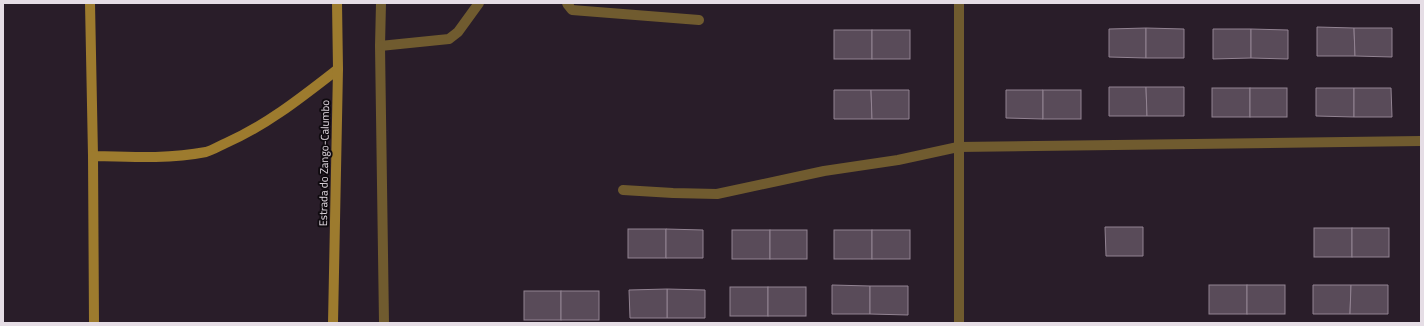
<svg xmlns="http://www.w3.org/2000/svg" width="1424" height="326" font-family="'Titillium Web',sans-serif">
<rect width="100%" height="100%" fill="#291d29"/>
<g fill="#594b59" stroke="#928392">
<polygon points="1317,27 1354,28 1355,56 1317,56"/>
<polygon points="1146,28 1146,58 1109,57 1109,29"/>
<polygon points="1146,28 1184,29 1184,58 1146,58"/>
<polygon points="1354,28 1392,28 1392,57 1355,56"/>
<polygon points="1213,29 1251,29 1251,58 1213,59"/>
<polygon points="1251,29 1288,30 1288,59 1251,58"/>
<rect x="834" y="30" width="38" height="29"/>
<rect x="872" y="30" width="38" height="29"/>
<polygon points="1109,87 1146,87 1147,116 1109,116"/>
<polygon points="1146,87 1184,87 1184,116 1147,116"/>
<rect x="1212" y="88" width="38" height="29"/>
<rect x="1250" y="88" width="37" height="29"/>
<polygon points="1316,88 1354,88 1354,117 1316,116"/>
<polygon points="1354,88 1391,88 1392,117 1354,117"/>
<polygon points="834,90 871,90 872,119 834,119"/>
<polygon points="871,90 909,90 909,119 872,119"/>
<polygon points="1006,90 1043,90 1043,119 1006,118"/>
<rect x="1043" y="90" width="38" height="29"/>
<polygon points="1105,227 1143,227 1143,256 1106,256"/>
<rect x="1314" y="228" width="38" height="29"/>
<rect x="1352" y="228" width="37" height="29"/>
<rect x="628" y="229" width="38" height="29"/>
<polygon points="666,229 703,230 703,258 666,258"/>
<rect x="732" y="230" width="38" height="29"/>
<rect x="770" y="230" width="37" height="29"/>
<rect x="834" y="230" width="38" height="29"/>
<rect x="872" y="230" width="38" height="29"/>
<polygon points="832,285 870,286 870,314 832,314"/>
<rect x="1209" y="285" width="38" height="29"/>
<rect x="1247" y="285" width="38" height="29"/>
<polygon points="1313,285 1351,285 1350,314 1313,314"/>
<polygon points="1351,285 1388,285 1388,314 1350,314"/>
<polygon points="870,286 908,286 908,315 870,314"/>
<rect x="730" y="287" width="38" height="29"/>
<rect x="768" y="287" width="38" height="29"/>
<polygon points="667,289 705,290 705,318 667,318"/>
<polygon points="667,289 667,318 630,318 629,290"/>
<rect x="524" y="291" width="37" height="29"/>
<rect x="561" y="291" width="38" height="29"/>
</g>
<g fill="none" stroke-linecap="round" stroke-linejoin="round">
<polyline stroke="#705b2f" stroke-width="10" points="381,3 380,46 384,323"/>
<g stroke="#705b2f" stroke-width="10">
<polyline points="567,3 568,5 572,10 699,20"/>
<polyline points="380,46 449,39 458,32 479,3"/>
<polyline points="623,190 673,193 717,194 824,171 898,160 958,147 1421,141"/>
<polyline points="959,323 959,3"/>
</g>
<g stroke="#9d7b2e" stroke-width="10">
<polyline points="90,3 93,156 94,323"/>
<path d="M93,156c38,1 76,3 113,-4 7,-2 13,-6 20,-9 41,-18 76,-46 112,-74"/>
<polyline points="333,323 338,69 337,3"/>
</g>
</g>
<g text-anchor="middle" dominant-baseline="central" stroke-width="4" stroke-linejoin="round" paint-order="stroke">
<g font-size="11" fill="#e5dde5" stroke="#0f0a0f">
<text transform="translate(324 163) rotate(-89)">Estrada do Zango-Calumbo</text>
</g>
</g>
<rect width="1424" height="326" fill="none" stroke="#e5dde5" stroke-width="8"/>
</svg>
